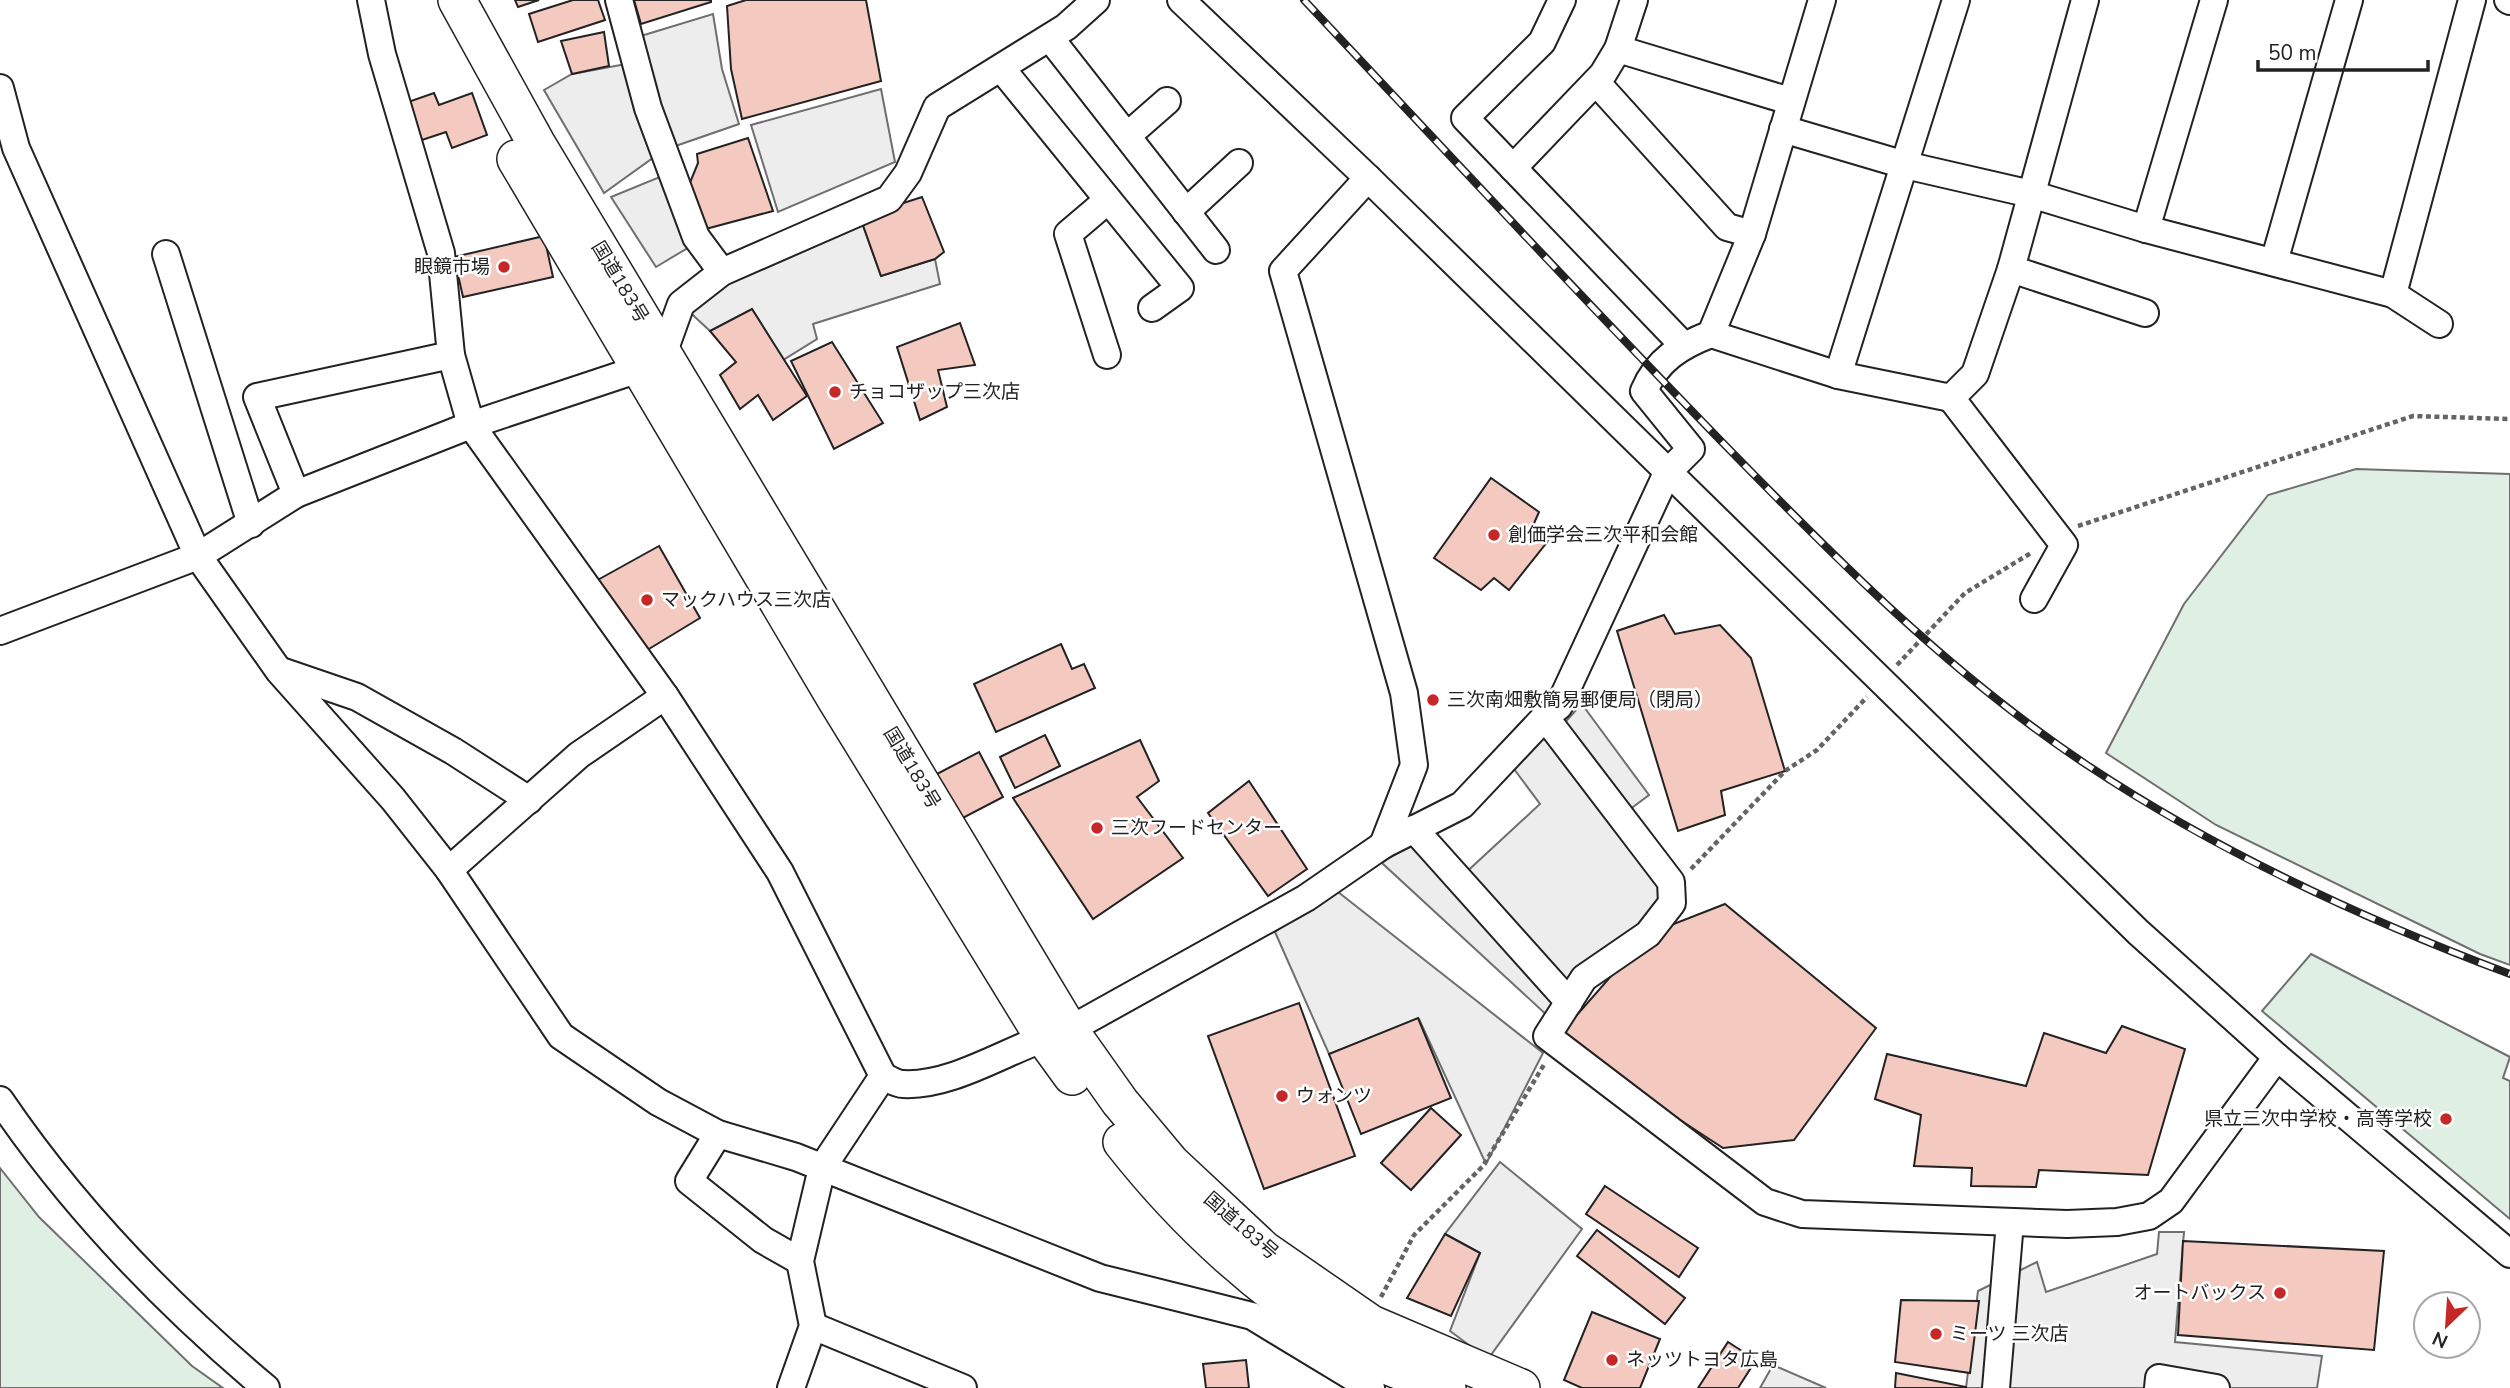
<svg xmlns="http://www.w3.org/2000/svg" width="2510" height="1388" font-family="'Nunito Sans','Noto Sans JP',sans-serif">
<rect width="100%" height="100%" fill="#fff"/>
<g fill="#e0efe3" stroke="#6f6f6f" stroke-width="2">
<polygon points="2356,469 2510,474 2510,965 2480,954 2216,825 2106,753 2184,604 2268,495"/>
<polygon points="2311,954 2510,1057 2503,1078 2510,1081 2510,1219 2262,1011"/>
<polygon points="0,1168 39,1217 192,1366 223,1388 0,1388"/>
</g>
<g fill="#ededed" stroke="#6f6f6f" stroke-width="2">
<polygon points="713,14 722,69 739,124 664,150 604,193 544,90 572,74 637,62 631,39"/>
<polygon points="881,89 895,162 778,212 751,125"/>
<polygon points="667,174 691,246 656,267 611,197"/>
<polygon points="860,217 881,276 935,259 940,284 813,324 817,339 783,360 752,309 710,331 681,304"/>
<polygon points="1584,707 1649,795 1621,816 1672,903 1550,1018 1382,863 1422,836 1461,877 1540,804 1514,769 1545,717 1557,731 1578,708"/>
<polygon points="1333,888 1543,1053 1486,1164 1419,1019 1329,1054 1275,932"/>
<polygon points="1500,1162 1582,1229 1488,1359 1450,1331 1480,1253 1445,1234"/>
<polygon points="2159,1232 2184,1232 2175,1342 2322,1356 2317,1388 1966,1388 1978,1291 2037,1262 2046,1292 2157,1254"/>
<polygon points="1773,1365 1826,1388 1760,1388"/>
</g>
<g fill="#f3c9c0" stroke="#222" stroke-width="2">
<polygon points="515,0 539,0 518,7"/>
<polygon points="573,0 598,0 605,20 538,42 529,14"/>
<polygon points="634,0 711,0 711,2 641,24"/>
<polygon points="746,0 866,0 881,81 742,119 731,69 727,6"/>
<polygon points="604,32 609,66 572,74 561,41"/>
<polygon points="434,93 439,105 472,93 487,135 452,148 446,132 422,140 408,102"/>
<polygon points="748,138 773,211 702,230 689,185 698,163 697,154"/>
<polygon points="922,197 944,252 935,259 881,276 860,217"/>
<polygon points="544,236 553,277 463,297 454,257"/>
<polygon points="752,309 807,396 773,420 758,395 740,409 720,375 736,362 710,331"/>
<polygon points="960,323 975,365 938,370 947,407 920,420 897,347"/>
<polygon points="832,342 883,423 834,449 791,361"/>
<polygon points="1491,478 1539,512 1531,530 1548,541 1509,590 1494,578 1481,590 1434,558"/>
<polygon points="659,546 700,618 639,655 594,582"/>
<polygon points="1664,615 1675,634 1720,625 1751,658 1785,771 1721,791 1725,815 1678,831 1617,631"/>
<polygon points="1061,644 1072,669 1084,664 1095,688 996,732 974,684"/>
<polygon points="1045,735 1060,766 1015,788 1000,757"/>
<polygon points="1140,740 1159,781 1137,797 1183,858 1093,919 1013,798"/>
<polygon points="979,752 1003,797 959,820 935,775"/>
<polygon points="1249,781 1307,869 1268,896 1208,813"/>
<polygon points="1725,904 1876,1028 1794,1140 1723,1148 1619,1080 1562,1032 1648,934"/>
<polygon points="1299,1003 1355,1156 1264,1189 1208,1036"/>
<polygon points="1418,1018 1451,1098 1361,1134 1329,1054"/>
<polygon points="2122,1026 2185,1049 2148,1175 2039,1170 2036,1187 1971,1186 1972,1168 1914,1166 1921,1115 1875,1099 1887,1054 2026,1086 2044,1033 2106,1053"/>
<polygon points="1431,1108 1461,1135 1411,1190 1381,1163"/>
<polygon points="1605,1186 1698,1248 1679,1277 1586,1214"/>
<polygon points="1597,1230 1685,1298 1665,1324 1577,1256"/>
<polygon points="1445,1234 1480,1253 1451,1316 1407,1298"/>
<polygon points="2183,1241 2384,1251 2374,1350 2178,1335"/>
<polygon points="1901,1300 1979,1301 1970,1373 1895,1362"/>
<polygon points="1592,1312 1660,1339 1640,1388 1582,1388 1564,1380"/>
<polygon points="1728,1342 1756,1360 1738,1388 1698,1388"/>
<polygon points="1246,1360 1249,1388 1206,1388 1203,1364"/>
<polygon points="1896,1373 1966,1387 1966,1388 1895,1388"/>
</g>
<g fill="none" stroke-linecap="round" stroke-linejoin="round">
<g stroke="#222" stroke-width="30">
<g id="minor">
<path d="M371,0l11,54 59,199 10,102 20,70 194,271 115,176 103,204c6,3 14,8 20,8 54,3 113,-41 166,-54l237,-132 77,-53 79,-40 83,-88 14,-11 108,-233 24,-24 -47,-58c13,-31 36,-45 67,-57l41,-100 70,-234"/>
<polyline points="619,0 648,108 696,237 722,272"/>
<polyline points="1181,0 1368,178 2138,932 2277,1057 2510,1254"/>
<polyline points="1634,0 1618,49 1603,74 1513,168 1683,345"/>
<polyline points="2508,0 2510,1"/>
<polyline points="1050,38 1216,250"/>
<polyline points="1618,49 1790,101"/>
<polyline points="1001,68 1180,288 1152,308"/>
<polyline points="1596,82 1727,227 1752,234"/>
<polyline points="0,88 16,148 198,556 279,671 393,799 449,870 561,1036 658,1102 718,1134 796,1157 1100,1278 1252,1316 1371,1388"/>
<polyline points="1783,129 1905,165 2031,194 2146,229 2393,294 2439,324"/>
<polyline points="1127,136 1167,101"/>
<polyline points="1513,168 1465,118 1542,42 1562,0"/>
<polyline points="1368,178 1283,271 1404,693 1414,765 1383,845"/>
<polyline points="1186,212 1239,163"/>
<polyline points="2146,229 2214,0"/>
<polyline points="166,254 251,524"/>
<polyline points="2274,262 2349,0"/>
<polyline points="2011,269 2145,313"/>
<polyline points="2393,294 2472,0"/>
<polyline points="1711,334 1838,375 1951,398 1975,374 2011,269 2085,0"/>
<polyline points="1107,355 1068,234 1108,200"/>
<polyline points="1838,375 1956,0"/>
<polyline points="1951,398 2064,545 2034,599"/>
<polyline points="296,494 257,397 451,355"/>
<polyline points="0,631 198,556 296,494 471,425 639,369 663,354 681,304 722,272 889,199 908,173 937,107 1066,27 1096,0"/>
<polyline points="281,671 357,697 453,751 529,800"/>
<polyline points="1545,717 1671,882 1672,903 1648,934 1584,978 1547,1036 1765,1202 1802,1214 2067,1224 2117,1222 2149,1216 2171,1201 2277,1057"/>
<polyline points="1414,829 1569,1002"/>
<polyline points="449,870 579,755 665,696"/>
<path d="M0,1100c74,109 165,203 266,288"/>
<polyline points="718,1134 689,1181 763,1240 800,1261"/>
<polyline points="813,1326 963,1388"/>
<polyline points="791,1388 813,1326 800,1261 822,1168 883,1076"/>
<polyline points="1996,1388 2010,1222"/>
<polyline points="2158,1388 2159,1378 2216,1388"/>
</g>
</g>
<g stroke="#222" stroke-width="40">
<g id="highway">
<polyline points="457,0 536,143 1069,1030 1120,1102 1171,1163 1264,1250 1371,1324 1521,1388"/>
<polyline points="516,159 836,699 1043,1036 1072,1076"/>
<path d="M1122,1142c66,84 140,150 231,207 28,17 64,27 94,39"/>
</g>
</g>
<g stroke="#646464" stroke-width="4.5" stroke-dasharray="5 3.5" stroke-linecap="butt">
<polyline points="2078,526 2413,416 2510,419"/>
<polyline points="1897,665 1965,593 2031,553"/>
<polyline points="1691,869 1785,771 1817,750 1867,697"/>
<polyline points="1381,1297 1414,1235 1483,1166 1545,1063"/>
</g>
<use href="#minor" stroke="#fff" stroke-width="26"/>
<use href="#highway" stroke="#fff" stroke-width="37"/>
<g stroke="#222" stroke-width="8">
<path id="rail" d="M1304,0c138,147 276,296 417,441 114,117 229,233 366,324 131,87 276,154 423,209"/>
</g>
<use href="#rail" stroke="#fff" stroke-width="5" stroke-dasharray="16" stroke-linecap="butt"/>
</g>
<g fill="#c62828" stroke="#fff" stroke-width="2.5">
<circle cx="504" cy="267" r="7"/>
<circle cx="835" cy="392" r="7"/>
<circle cx="1494" cy="535" r="7"/>
<circle cx="647" cy="600" r="7"/>
<circle cx="1433" cy="700" r="7"/>
<circle cx="1097" cy="828" r="7"/>
<circle cx="1282" cy="1096" r="7"/>
<circle cx="2446" cy="1119" r="7"/>
<circle cx="2280" cy="1293" r="7"/>
<circle cx="1936" cy="1334" r="7"/>
<circle cx="1612" cy="1360" r="7"/>
</g>
<g text-anchor="middle" dominant-baseline="central" stroke-width="5" stroke-linejoin="round" paint-order="stroke">
<g font-size="19" fill="#222" stroke="#fff" text-anchor="start">
<text x="490" y="267" text-anchor="end">眼鏡市場</text>
<text x="849" y="392">チョコザップ三次店</text>
<text x="1508" y="535">創価学会三次平和会館</text>
<text x="661" y="600">マックハウス三次店</text>
<text x="1447" y="700">三次南畑敷簡易郵便局（閉局）</text>
<text x="1111" y="828">三次フードセンター</text>
<text x="1296" y="1096">ウォンツ</text>
<text x="2432" y="1119" text-anchor="end">県立三次中学校・高等学校</text>
<text x="2266" y="1293" text-anchor="end">オートバックス</text>
<text x="1950" y="1334">ミーツ 三次店</text>
<text x="1626" y="1360">ネッツトヨタ広島</text>
</g>
<g font-size="19" fill="#222" stroke="#fff">
<text transform="translate(620 282) rotate(59)">国道183号</text>
<text transform="translate(912 768) rotate(59)">国道183号</text>
<text transform="translate(1241 1226) rotate(41)">国道183号</text>
</g>
</g>
<g transform="translate(2447 1325) rotate(205)"><circle r="33" fill="#ffffff" stroke="#a7a7a7" stroke-width="2"/>
<path d="M0-5L12 26L0 18L-12 26Z" fill="#c62828"/>
<text y="-10" font-size="19" font-weight="bold" text-anchor="middle" fill="#222222">N</text>
</g>
<path d="M2258 60v10h170v-10" fill="none" stroke="#222222" stroke-width="3.5"/>
<text x="2268" y="60" font-size="21" fill="#222222" stroke="#ffffff" stroke-width="5" paint-order="stroke">50 m</text>
</svg>
